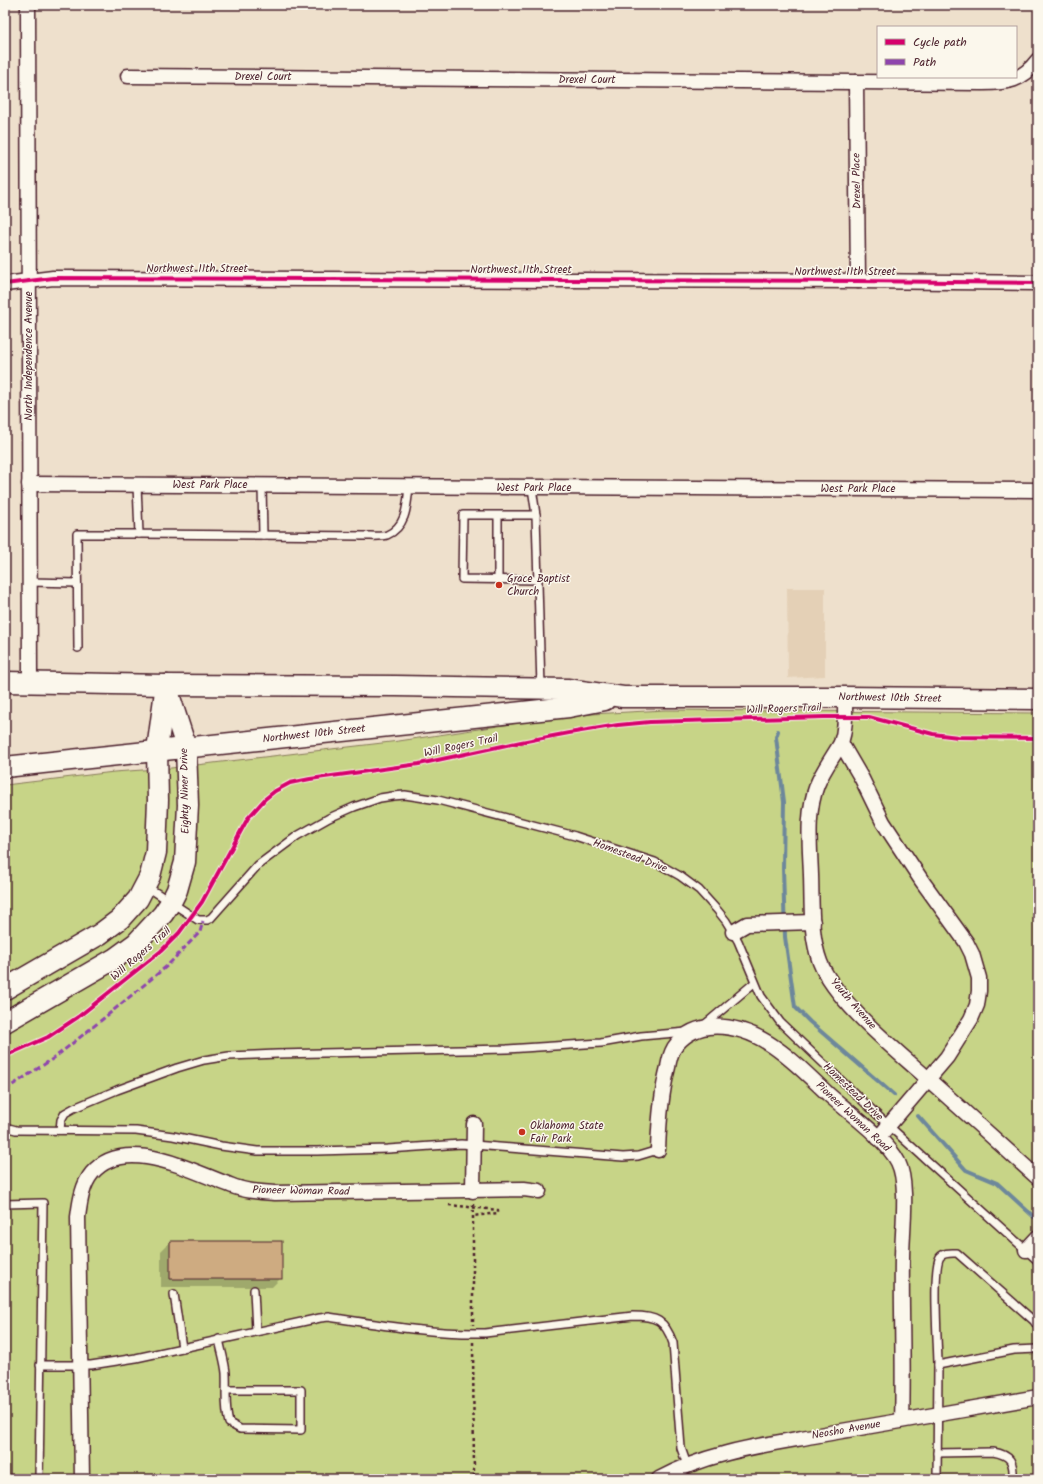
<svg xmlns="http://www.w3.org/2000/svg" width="1043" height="1484" font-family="Kalam,sans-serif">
<rect width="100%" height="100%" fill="#eee0cc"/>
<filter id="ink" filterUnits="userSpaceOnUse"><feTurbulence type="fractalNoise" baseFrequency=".025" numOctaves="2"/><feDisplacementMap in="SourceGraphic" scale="8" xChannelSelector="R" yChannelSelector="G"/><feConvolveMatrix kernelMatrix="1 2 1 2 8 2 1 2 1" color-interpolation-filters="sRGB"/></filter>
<g filter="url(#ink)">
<polygon fill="#e4d0b6" points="787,588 825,588 825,676 788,678"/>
<polygon fill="#c7d487" stroke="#887a59" points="665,710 1038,713 1038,1479 5,1479 5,785 114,772 171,768 399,741 558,717 592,714"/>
<polygon fill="#0003" points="170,1242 281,1278 272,1287 161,1287 161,1251"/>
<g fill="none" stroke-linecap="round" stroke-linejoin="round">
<g stroke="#6d879b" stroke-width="4">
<polyline points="778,731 776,737 784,802 783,868 785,937 795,1007 810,1022 894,1095"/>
<polyline points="918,1116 966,1170 997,1183 1034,1217"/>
</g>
</g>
<rect fill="#ceab81" stroke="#4a1f2b" x="170" y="1241" width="112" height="38"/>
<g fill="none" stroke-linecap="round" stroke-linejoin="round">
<g stroke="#4a1f2b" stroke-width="10">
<g id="lane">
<path d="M137,485l2,49 226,2c7,0 16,1 22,-1 20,-9 20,-30 22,-49"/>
<polyline points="262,486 263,535"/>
<polyline points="532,488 536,515 541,687"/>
<polyline points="536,515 463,515 462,579 538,580"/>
<polyline points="498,516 498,580"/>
<polyline points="30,582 77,583"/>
<polyline points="78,648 77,534 139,534"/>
<polyline points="146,886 198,920 207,920 211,918 258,865 297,836 329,818 354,807 380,798 393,796 405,795 438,800 575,836 655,862 680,876 699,890 718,911 726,921 738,941 761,996 780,1022 889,1126 1038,1261"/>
<polyline points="703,1026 754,983"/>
<polyline points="5,1127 16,1130 136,1131 173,1136 221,1146 257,1151 317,1151 388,1149 461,1144 623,1157 638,1156 658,1150"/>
<polyline points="60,1130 61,1120 65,1113 74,1108 117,1090 177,1068 204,1060 229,1056 277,1054 507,1049 601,1043 641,1036 687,1032"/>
<polyline points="5,1204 43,1203 39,1479"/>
<polyline points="254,1290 256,1331"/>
<polyline points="174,1294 182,1348"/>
<path d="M219,1339c2,11 6,23 7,34 1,18 -2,32 3,50l11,6 61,1v-40h-75"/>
<path d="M40,1365h51l45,-7 184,-40 9,-1c52,8 104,17 156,16l148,-17c23,0 32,4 40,27l8,105 6,17"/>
<path d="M938,1365c0,-19 -6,-96 2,-108 4,-5 11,-4 17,-4l77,68 4,6"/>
<path d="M937,1453l56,-1c18,3 21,10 20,27"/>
<polyline points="937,1479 938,1365 1014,1350 1038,1349"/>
</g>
</g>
<g stroke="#4a1f2b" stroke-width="17">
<g id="street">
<polyline points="28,5 30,683"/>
<path d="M128,76l855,7c24,0 39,-2 55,-23"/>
<polyline points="856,82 858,281"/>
<polyline points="5,284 53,278 858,281 1038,283"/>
<polyline points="29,484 1038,490"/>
<path d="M845,697c0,16 1,31 -4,46 -8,14 -18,27 -24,42 -11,29 -7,60 -6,90 1,28 -1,60 9,87 15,39 76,88 108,117 37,33 73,66 110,99"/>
<polyline points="841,743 862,779 883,822 922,881 966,942 972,954 979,978 979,991 977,1005 971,1019 947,1057 878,1138"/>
<polyline points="733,932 747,924 813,922"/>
<path d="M658,1150c1,-28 3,-56 10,-83 1,-6 3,-14 6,-19 8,-12 20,-19 34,-21 50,-5 87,36 120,67 19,17 59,46 70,68 11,22 4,70 4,96 -1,54 2,108 0,162"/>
<polyline points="473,1191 474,1124"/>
<polyline points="1026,1250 1038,1237"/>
<path d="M82,1479l-4,-262c2,-15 4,-32 14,-44 33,-39 101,-1 138,12 14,6 29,7 45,8l249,-4 15,2"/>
<path d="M659,1479c49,-27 105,-34 160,-44 73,-13 146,-25 219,-38"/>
</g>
</g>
<g stroke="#4a1f2b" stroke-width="23">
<g id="secondary">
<polyline points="5,682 166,685 396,686 567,689 623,697 845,697 1038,699"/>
<polyline points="5,767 569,707 605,700"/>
<polyline points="5,989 100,934 120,919 138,899 150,876 156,852 158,800 157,750 165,691"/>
<polyline points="5,1022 114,959 136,943 163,914 171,902 177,890 185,862 188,805 186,747 166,685"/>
</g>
</g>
<g stroke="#4a1f2b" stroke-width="2.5" stroke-dasharray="3 3" stroke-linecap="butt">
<polyline points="473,1204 473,1325"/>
<polyline points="449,1205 498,1210 498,1213 473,1216"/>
<polyline points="473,1342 474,1479"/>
</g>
<use href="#lane" stroke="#fbf7ec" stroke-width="7"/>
<use href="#street" stroke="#fbf7ec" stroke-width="14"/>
<use href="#secondary" stroke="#fbf7ec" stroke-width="20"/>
<polyline stroke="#8e44ad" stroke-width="3" stroke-dasharray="6 3" stroke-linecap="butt" points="5,1090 54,1058 104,1018 167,966 200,932 203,921"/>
<g stroke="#fbf7ec" stroke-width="6">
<g id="cycleway">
<polyline points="5,284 53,278 858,281 1038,283"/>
<polyline points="5,1056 48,1037 78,1017 161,951 179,933 202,902 248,818 265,799 275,791 290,783 310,779 419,764 521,742 569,733 618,725 650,722 824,717 869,717 933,734 958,737 1038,738"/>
</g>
</g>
<use href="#cycleway" stroke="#d6006c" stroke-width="4"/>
</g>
</g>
<g fill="#c8321e" stroke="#fbf7ec" stroke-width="1.5">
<circle cx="499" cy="585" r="4"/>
<circle cx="522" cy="1132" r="4"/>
</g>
<g text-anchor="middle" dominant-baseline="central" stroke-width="3" stroke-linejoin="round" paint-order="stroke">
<g font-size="11" fill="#4a1f2b" stroke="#fbf7ec">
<text x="263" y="77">Drexel Court</text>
<text x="587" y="80">Drexel Court</text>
<text transform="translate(857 181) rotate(-91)">Drexel Place</text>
<text x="197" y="269">Northwest 11th Street</text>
<text x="521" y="270">Northwest 11th Street</text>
<text x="845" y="272">Northwest 11th Street</text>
<text transform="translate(29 356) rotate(-90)">North Independence Avenue</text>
<text x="210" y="485">West Park Place</text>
<text x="534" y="488">West Park Place</text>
<text x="858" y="489">West Park Place</text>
<text transform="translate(890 698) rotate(1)">Northwest 10th Street</text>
<text transform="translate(784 709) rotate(-2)">Will Rogers Trail</text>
<text transform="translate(314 734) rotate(-6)">Northwest 10th Street</text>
<text transform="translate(461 746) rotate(-12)">Will Rogers Trail</text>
<text transform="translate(185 791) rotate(-91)">Eighty Niner Drive</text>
<text transform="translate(630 856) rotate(20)">Homestead Drive</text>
<text transform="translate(141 954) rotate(-41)">Will Rogers Trail</text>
<text transform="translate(853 1004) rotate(49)">Youth Avenue</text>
<text transform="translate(853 1092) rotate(44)">Homestead Drive</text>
<text transform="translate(853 1117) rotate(43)">Pioneer Woman Road</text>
<text transform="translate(301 1191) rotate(1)">Pioneer Woman Road</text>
<text transform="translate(846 1430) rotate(-10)">Neosho Avenue</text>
</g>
<g font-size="11" fill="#4a1f2b" stroke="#fbf7ec" text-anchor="start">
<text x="507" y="579">Grace Baptist<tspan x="507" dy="13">Church</tspan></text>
<text x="530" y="1126">Oklahoma State<tspan x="530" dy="13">Fair Park</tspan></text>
</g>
</g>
<rect width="1043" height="1484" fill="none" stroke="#fbf7ec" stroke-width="20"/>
<rect x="10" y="10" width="1023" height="1464" fill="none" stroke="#4a1f2b" stroke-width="1.5" filter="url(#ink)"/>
<rect x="877" y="26" width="140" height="52" fill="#fbf7ec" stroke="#b4a19f"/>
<rect x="885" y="39" width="20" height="6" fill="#d6006c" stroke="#b4a19f"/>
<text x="913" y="46" font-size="12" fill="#4a1f2b">Cycle path</text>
<rect x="885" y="59" width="20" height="6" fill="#8e44ad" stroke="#b4a19f"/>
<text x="913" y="66" font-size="12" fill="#4a1f2b">Path</text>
</svg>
